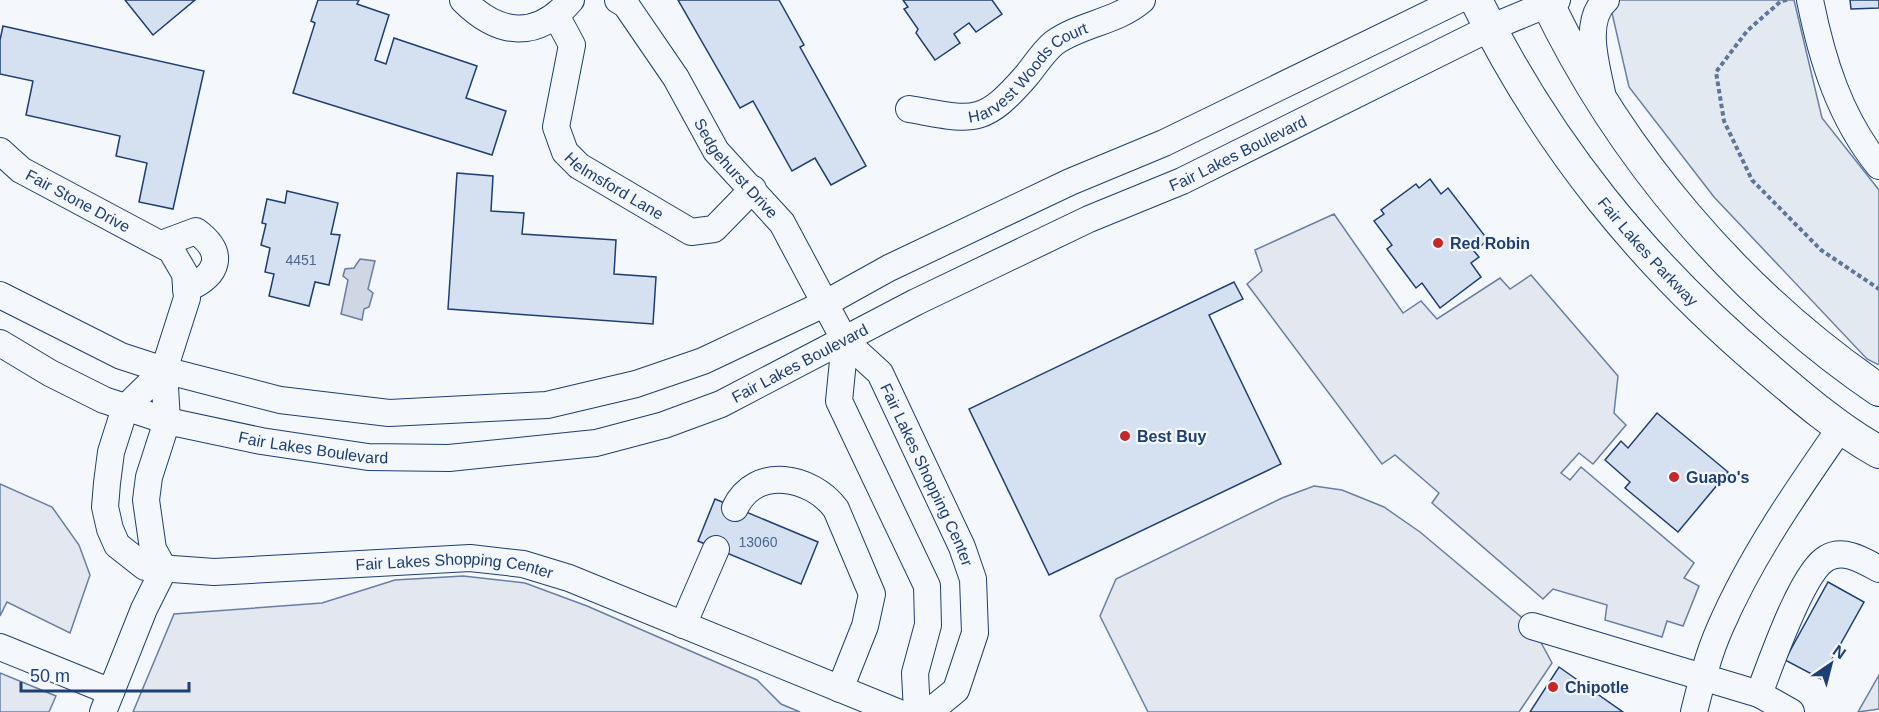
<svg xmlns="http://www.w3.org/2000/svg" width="1879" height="712" font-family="Arial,sans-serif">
<rect width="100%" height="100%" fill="#f4f7fb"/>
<polygon fill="#e3e9f0" stroke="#687fa3" stroke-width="1.5" points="1609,0 1794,0 1822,118 1879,190 1879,365 1867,359 1714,197 1629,87"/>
<g fill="#e3e8f0" stroke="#687fa3" stroke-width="1.5">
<polygon points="1334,214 1403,313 1421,301 1437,319 1500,278 1510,289 1531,275 1618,376 1614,413 1626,425 1593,464 1579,453 1561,473 1570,480 1581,467 1694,563 1684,578 1699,586 1683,626 1667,621 1662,637 1605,620 1607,605 1553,589 1543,599 1432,503 1439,493 1395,455 1382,464 1247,284 1262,271 1255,250"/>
<polygon points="0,484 52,507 79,545 90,575 70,633 7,602 0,616"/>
<polygon points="1314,486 1342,490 1384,507 1420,532 1532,626 1552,663 1519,712 1148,712 1100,616 1116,579 1282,498"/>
<polygon points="463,576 525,583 587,606 757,680 781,704 800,712 133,712 174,614 322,603 395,580"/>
<polygon points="0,673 56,696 49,712 0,712"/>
<polygon points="1879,675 1879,709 1858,712"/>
</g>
<polygon fill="#cfd7e4" stroke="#687fa3" stroke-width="1.5" points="360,259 375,261 368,289 373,293 369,307 364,309 362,320 341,314 348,280 343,276 345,269 354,268"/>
<g fill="#d5e0f0" stroke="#1d3f73" stroke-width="1.5">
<polygon points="125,0 195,0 153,35"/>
<polygon points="318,0 359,0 357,4 389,15 375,60 386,64 394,38 477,66 466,98 506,111 492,155 293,93 315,23 311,21"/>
<polygon points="678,0 779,0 804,45 800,47 866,166 831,185 815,158 792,171 753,101 740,108"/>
<polygon points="903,0 992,0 1002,14 976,32 969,23 954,34 960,43 935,60 916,33 918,29 904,9 908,7"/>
<polygon points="1850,0 1879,0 1879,8 1851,9"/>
<polygon points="3,26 204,71 173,209 139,202 147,163 116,156 120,136 26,115 33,81 0,74 0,40"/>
<polygon points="457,173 493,176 491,211 524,213 522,234 616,240 614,274 656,277 653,324 448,309"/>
<polygon points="1430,179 1441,194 1448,188 1488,240 1474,251 1479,257 1471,263 1481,277 1440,308 1422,283 1416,288 1387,249 1392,245 1374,221 1384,214 1381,210 1416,184 1419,188"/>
<polygon points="287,191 338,203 331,234 340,235 329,285 315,282 309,306 269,296 274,274 265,272 270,248 261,245 266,224 262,223 267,199 285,203"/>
<polygon points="1234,282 1243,299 1209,315 1281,464 1049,575 969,409"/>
<polygon points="1657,413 1728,472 1678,532 1625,488 1630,482 1605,460 1621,441 1628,448"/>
<polygon points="715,499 818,542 801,584 698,541"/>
<polygon points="1828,582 1864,602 1821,679 1785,660"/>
<polygon points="1559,667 1623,712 1530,712"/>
</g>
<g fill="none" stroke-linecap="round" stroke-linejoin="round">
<g stroke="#1d3f73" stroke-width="28">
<g id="minor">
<path d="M463,0c36,36 74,40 108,0"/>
<path id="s1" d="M618,0l8,5 50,73 40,73 66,72 63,118 35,32 82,174 11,32 2,54 -19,57 -27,22"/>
<path d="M1810,0c12,60 30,118 69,166"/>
<path id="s2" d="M557,17l15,28 -16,82 9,25 14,14 112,66 23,-3 39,-40"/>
<path d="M1602,93c-5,-26 -20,-72 4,-93"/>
<path id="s3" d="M909,109c64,11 73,18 118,-34 8,-10 17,-24 27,-32 26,-19 63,-21 88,-43"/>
<path id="s4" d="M0,151l21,19 150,80 14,24 2,24 -23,72 3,51 -18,56 -3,23 7,49 11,20"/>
<path d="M161,244l35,-13c30,22 23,44 -10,58"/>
<polyline points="0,295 121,356 164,370 280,400 389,413 547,405 636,384 703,361 826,303 889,268 1070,182 1164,143 1458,0"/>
<polyline points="845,341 839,401 927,586 928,625 915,673 917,712"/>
<path id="s5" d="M0,343l50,30 54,27 63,21 94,20 107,16 81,1 147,-15 68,-18 57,-21 195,-102 173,-83 93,-38 308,-153 67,-28"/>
<path id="s6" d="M164,370l-39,38 -14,44 -4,31 -2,24 5,22 7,16 28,22 69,5 256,-14 53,6 46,14 328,134"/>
<path d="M735,508c20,-43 77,-32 101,1l36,85 -7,32 -25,63"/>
<polyline points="683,625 716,549"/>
<polyline points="1532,626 1759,694 1791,712"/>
<polyline points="0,647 111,692"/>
<path d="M1759,694c11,-28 43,-123 68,-136 17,-10 37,3 52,11"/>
<polyline points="103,712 144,609 164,569"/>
<path d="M1694,712c7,-28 14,-57 26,-84 31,-72 76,-136 121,-201"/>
</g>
</g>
<g stroke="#1d3f73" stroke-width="34">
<g id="major">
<path id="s7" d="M1476,0c71,145 168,264 291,368 35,30 71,61 112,84"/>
<path d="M1546,0c74,155 191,293 333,390"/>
</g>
</g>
<polyline stroke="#5e769c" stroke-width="4" stroke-dasharray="4.5 3" stroke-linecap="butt" points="1787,0 1781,1 1747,31 1716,72 1724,121 1752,180 1821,250 1879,289"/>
<use href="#minor" stroke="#f4f7fb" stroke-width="26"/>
<use href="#major" stroke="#f4f7fb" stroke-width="32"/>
</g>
<g fill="#c62828" stroke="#f4f7fb" stroke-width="2">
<circle cx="1438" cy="243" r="6"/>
<circle cx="1125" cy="436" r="6"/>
<circle cx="1674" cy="477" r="6"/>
<circle cx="1553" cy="687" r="6"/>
</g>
<g text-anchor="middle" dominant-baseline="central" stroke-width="4.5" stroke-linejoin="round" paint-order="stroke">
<g font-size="14" fill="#4b6792">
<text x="301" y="260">4451</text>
<text x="758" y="542">13060</text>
</g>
<g font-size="16" fill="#1d3f73" stroke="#f4f7fb">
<text stroke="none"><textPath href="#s3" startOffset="136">Harvest Woods Court</textPath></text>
<text stroke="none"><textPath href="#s5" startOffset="1324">Fair Lakes Boulevard</textPath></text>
<text stroke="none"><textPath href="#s1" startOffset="207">Sedgehurst Drive</textPath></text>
<text stroke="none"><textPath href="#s2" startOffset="202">Helmsford Lane</textPath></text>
<text stroke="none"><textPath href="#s4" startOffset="93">Fair Stone Drive</textPath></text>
<text stroke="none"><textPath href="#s7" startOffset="306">Fair Lakes Parkway</textPath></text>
<text stroke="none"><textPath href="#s5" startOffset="838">Fair Lakes Boulevard</textPath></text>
<text stroke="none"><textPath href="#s5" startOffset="334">Fair Lakes Boulevard</textPath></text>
<text stroke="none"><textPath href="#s1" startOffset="572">Fair Lakes Shopping Center</textPath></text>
<text stroke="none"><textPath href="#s6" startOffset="542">Fair Lakes Shopping Center</textPath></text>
</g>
<g font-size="16" font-weight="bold" fill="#1d3f73" stroke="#f4f7fb" text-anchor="start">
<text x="1450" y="243">Red Robin</text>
<text x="1137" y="436">Best Buy</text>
<text x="1686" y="477">Guapo's</text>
<text x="1565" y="687">Chipotle</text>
</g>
</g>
<g transform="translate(1831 664) rotate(35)" stroke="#f4f7fb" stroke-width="4.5" paint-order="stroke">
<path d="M0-4.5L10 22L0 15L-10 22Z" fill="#1d3f73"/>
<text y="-9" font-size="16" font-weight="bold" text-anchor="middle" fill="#1d3f73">N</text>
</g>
<path d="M21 682v9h168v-9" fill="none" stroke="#1d3f73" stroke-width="3"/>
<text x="30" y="682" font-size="18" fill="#1d3f73" stroke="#f4f7fb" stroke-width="4.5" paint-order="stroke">50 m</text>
</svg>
